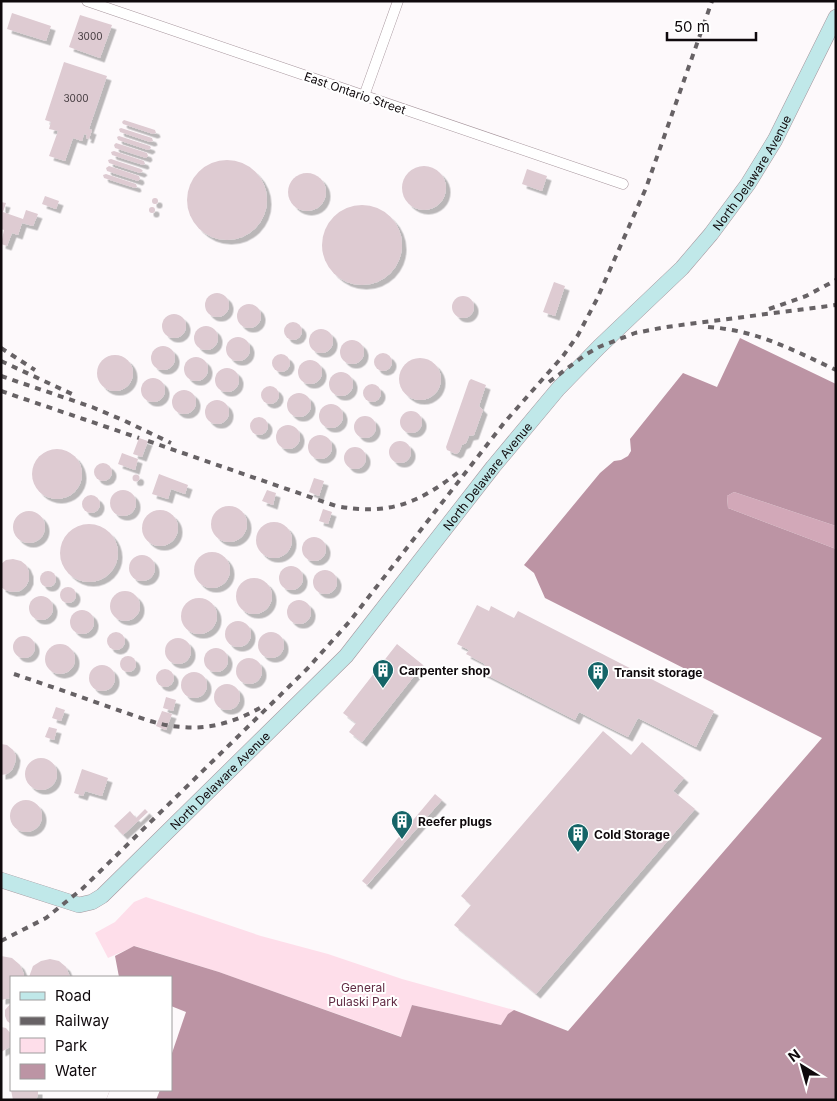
<svg xmlns="http://www.w3.org/2000/svg" width="837" height="1101" font-family="Inter,sans-serif">
<defs>
<filter id="shadow"><feDropShadow dx="4.5" dy="4.5" stdDeviation="0" flood-color="#0004"/></filter>
</defs>
<rect width="100%" height="100%" fill="#fdf9fb"/>
<polygon fill="#fedeea" points="146,897 261,936 328,954 402,979 514,1010 508,1014 501,1025 412,1005 402,1037 219,972 135,946 108,958 95,933 115,922 134,902"/>
<polygon fill="#d2a8b8" points="734,492 836,526 836,549 728,508 727,496"/>
<polygon fill="#bc94a4" points="740,338 836,384 836,526 734,492 727,496 728,508 836,549 836,1100 106,1100 110,1090 171,1090 171,977 119,977 115,956 134,946 219,972 401,1037 412,1005 501,1025 508,1014 514,1010 568,1031 822,738 545,598 534,573 524,565 600,473 614,461 621,460 628,456 631,451 630,439 683,373 717,387"/>
<g fill="#fdf9fb">
<polygon points="171,1006 186,1012 171,1056"/>
<polygon points="110,1090 160,1090 156,1100 106,1100"/>
</g>
<g fill="#decbd2" filter="url(#shadow)">
<polygon points="12,13 51,26 46,41 7,29"/>
<polygon points="80,15 112,25 100,58 69,47"/>
<polygon points="64,62 107,76 89,129 92,130 89,139 86,138 87,135 84,134 82,141 73,138 65,161 49,156 58,131 49,129 51,122 45,120"/>
<polygon points="124,120 155,130 156,133 153,134 123,124 122,122"/>
<polygon points="121,128 152,138 153,141 150,142 120,132 119,129"/>
<polygon points="119,136 150,146 151,148 148,150 118,140 117,137"/>
<polygon points="116,143 147,153 148,156 146,158 115,148 114,145"/>
<polygon points="114,151 144,161 145,164 143,165 112,155 111,152"/>
<polygon points="111,159 141,169 143,171 140,173 109,163 108,160"/>
<circle cx="227" cy="200" r="40"/>
<polygon points="109,166 139,176 140,179 138,181 107,171 106,168"/>
<circle cx="424" cy="188" r="22"/>
<polygon points="527,169 547,176 542,191 522,184"/>
<circle cx="307" cy="192" r="19"/>
<polygon points="106,174 136,184 137,187 135,188 104,178 103,175"/>
<polygon points="45,196 59,201 56,209 42,204"/>
<circle cx="155" cy="201" r="3"/>
<polygon points="1,202 6,203 3,212 23,219 26,210 38,214 33,226 22,223 18,235 12,233 7,246 1,244 4,230 1,229"/>
<circle cx="362" cy="245" r="40"/>
<circle cx="152" cy="210" r="3"/>
<polygon points="554,282 565,286 555,316 543,312"/>
<circle cx="217" cy="305" r="12"/>
<circle cx="463" cy="307" r="11"/>
<circle cx="249" cy="316" r="12"/>
<circle cx="174" cy="326" r="12"/>
<circle cx="293" cy="331" r="9"/>
<circle cx="206" cy="338" r="12"/>
<circle cx="321" cy="341" r="12"/>
<circle cx="238" cy="349" r="12"/>
<circle cx="352" cy="352" r="12"/>
<circle cx="163" cy="358" r="12"/>
<circle cx="383" cy="362" r="9"/>
<circle cx="281" cy="363" r="9"/>
<circle cx="115" cy="373" r="18"/>
<circle cx="196" cy="369" r="12"/>
<circle cx="420" cy="379" r="21"/>
<circle cx="310" cy="372" r="12"/>
<circle cx="227" cy="380" r="12"/>
<circle cx="341" cy="384" r="12"/>
<circle cx="153" cy="390" r="12"/>
<polygon points="471,379 486,385 479,406 483,410 474,435 469,436 466,443 462,445 459,452 456,454 447,450 446,447 469,381"/>
<circle cx="372" cy="393" r="9"/>
<circle cx="270" cy="395" r="9"/>
<circle cx="184" cy="402" r="12"/>
<circle cx="299" cy="405" r="12"/>
<circle cx="217" cy="412" r="12"/>
<circle cx="331" cy="416" r="12"/>
<circle cx="411" cy="422" r="11"/>
<circle cx="365" cy="427" r="11"/>
<circle cx="259" cy="426" r="9"/>
<circle cx="288" cy="437" r="12"/>
<circle cx="320" cy="447" r="12"/>
<polygon points="139,438 148,441 142,457 133,454"/>
<circle cx="400" cy="452" r="11"/>
<circle cx="355" cy="458" r="11"/>
<circle cx="57" cy="474" r="25"/>
<polygon points="122,453 138,459 135,470 118,464"/>
<circle cx="103" cy="472" r="9"/>
<polygon points="159,474 188,485 185,494 171,489 168,499 152,494"/>
<circle cx="136" cy="478" r="3.5"/>
<polygon points="314,478 324,481 319,496 309,492"/>
<polygon points="267,490 276,493 273,505 262,501"/>
<circle cx="123" cy="503" r="13"/>
<circle cx="91" cy="504" r="9"/>
<circle cx="229" cy="524" r="18"/>
<polygon points="323,509 332,512 328,524 319,521"/>
<circle cx="160" cy="528" r="18"/>
<circle cx="29" cy="527" r="16"/>
<circle cx="274" cy="540" r="18"/>
<circle cx="89" cy="553" r="29"/>
<circle cx="314" cy="549" r="12"/>
<circle cx="212" cy="570" r="18"/>
<circle cx="142" cy="568" r="13"/>
<polygon points="13,559 21,561 26,565 29,572 29,580 26,586 20,591 12,592 5,590 1,587 1,564 6,560"/>
<circle cx="291" cy="578" r="12"/>
<circle cx="325" cy="582" r="12"/>
<circle cx="48" cy="579" r="8"/>
<circle cx="254" cy="596" r="18"/>
<circle cx="68" cy="595" r="8"/>
<circle cx="125" cy="606" r="15"/>
<circle cx="41" cy="608" r="12"/>
<circle cx="199" cy="616" r="18"/>
<circle cx="299" cy="612" r="12"/>
<polygon points="477,605 489,611 491,606 514,618 518,611 714,711 696,747 638,718 628,737 579,712 575,720 481,672 485,664 466,654 469,650 457,644"/>
<circle cx="82" cy="622" r="12"/>
<circle cx="238" cy="634" r="13"/>
<circle cx="116" cy="641" r="9"/>
<circle cx="271" cy="645" r="13"/>
<circle cx="24" cy="647" r="11"/>
<circle cx="178" cy="651" r="13"/>
<polygon points="397,644 423,665 362,742 349,732 356,723 343,713"/>
<circle cx="60" cy="659" r="15"/>
<circle cx="216" cy="660" r="12"/>
<circle cx="128" cy="664" r="8"/>
<circle cx="249" cy="671" r="13"/>
<circle cx="102" cy="678" r="13"/>
<circle cx="165" cy="678" r="9"/>
<circle cx="194" cy="685" r="13"/>
<circle cx="227" cy="697" r="13"/>
<polygon points="166,697 176,700 173,711 163,708"/>
<polygon points="56,707 65,710 61,721 52,718"/>
<polygon points="162,711 172,714 166,730 156,726"/>
<polygon points="49,727 57,729 54,740 45,737"/>
<polygon points="603,731 631,755 642,742 684,778 673,791 695,809 536,994 454,925 471,905 461,896"/>
<polygon points="1,744 7,745 13,750 16,756 15,763 12,770 7,774 1,775"/>
<circle cx="41" cy="774" r="16"/>
<polygon points="82,769 108,778 102,796 85,791 83,796 74,793"/>
<polygon points="435,794 442,800 367,885 362,881"/>
<circle cx="26" cy="816" r="16"/>
<polygon points="145,809 148,812 123,835 114,826 130,811 136,818"/>
<polygon points="1,956 12,958 20,965 24,974 24,977 11,977 11,998 1,1000"/>
<polygon points="50,959 59,961 66,967 70,977 29,977 33,966 41,961"/>
<polygon points="11,1003 11,1024 7,1021 5,1016 5,1010"/>
<polygon points="1,1027 6,1028 11,1034 10,1047 1,1052"/>
<polygon points="11,1090 38,1090 38,1095 36,1100 13,1100"/>
</g>
<g fill="none" stroke-linecap="round" stroke-linejoin="round">
<g stroke="#a7969d" stroke-width="11">
<g id="street">
<polyline points="87,1 623,184"/>
<polyline points="364,96 398,1"/>
</g>
</g>
<g stroke="#a7969d" stroke-width="16">
<g id="secondary">
<path id="s1" d="M1,880l78,25 13,-3 10,-6 244,-240 147,-189 65,-78 41,-42 83,-79 29,-34 37,-50 27,-44 61,-123"/>
</g>
</g>
<use href="#street" stroke="#fff" stroke-width="10"/>
<use href="#secondary" stroke="#c0e8e9" stroke-width="15"/>
<g stroke="#676265" stroke-width="4" stroke-dasharray="6 6" stroke-linecap="butt">
<polyline points="769,309 806,296 836,280"/>
<path d="M708,327c48,3 85,23 128,43"/>
<polyline points="1,348 35,370"/>
<polyline points="1,361 72,394"/>
<polyline points="1,376 92,407 125,421 171,443"/>
<polyline points="549,382 585,355 599,347 635,333 666,327 836,305"/>
<polyline points="1,391 139,438"/>
<path d="M148,441l188,65c53,10 84,-3 125,-36"/>
<path d="M14,674c33,11 67,23 101,35 21,7 44,17 67,18 30,3 58,-7 83,-22"/>
<polyline points="1,941 46,918 82,889 307,669 350,621 504,423 563,356 578,335 597,299 646,188 712,1"/>
</g>
</g>
<defs>
<g id="building-pin" transform="scale(1.125)"><path d="M0 17L-7.5 6A9.5 9.5 0 1 1 7.5 6Z" fill="#156467" stroke="#fff"/><path d="M-4-6H4V6H1V3H-1V6H-4ZM-2.5-4.3h1.7v1.8h-1.7ZM.8-4.3h1.7v1.8H.8ZM-2.5-1h1.7V.8h-1.7ZM.8-1h1.7V.8H.8Z" fill="#fff"/></g>
</defs>
<g fill-rule="evenodd">
<use href="#building-pin" x="383" y="670"/>
<use href="#building-pin" x="598" y="672"/>
<use href="#building-pin" x="402" y="821"/>
<use href="#building-pin" x="578" y="834"/>
</g>
<g text-anchor="middle" dominant-baseline="central" stroke-width="4" stroke-linejoin="round" paint-order="stroke">
<g font-size="10" fill="#433a3e">
<text x="90" y="36">3000</text>
<text x="76" y="98">3000</text>
</g>
<g font-size="12" fill="#0f090c" stroke="#fff">
<text transform="translate(355 93) rotate(19)">East Ontario Street</text>
<text stroke="none"><textPath href="#s1" startOffset="1082">North Delaware Avenue</textPath></text>
<text stroke="none"><textPath href="#s1" startOffset="678">North Delaware Avenue</textPath></text>
<text stroke="none"><textPath href="#s1" startOffset="272">North Delaware Avenue</textPath></text>
</g>
<g font-size="12" font-weight="bold" fill="#0f090c" stroke="#fff" text-anchor="start">
<text x="399" y="670">Carpenter shop</text>
<text x="614" y="672">Transit storage</text>
<text x="418" y="821">Reefer plugs</text>
<text x="594" y="834">Cold Storage</text>
</g>
<g font-size="12" fill="#602b43" stroke="#fff">
<text x="363" y="987">General<tspan x="363" dy="14">Pulaski Park</tspan></text>
</g>
</g>
<rect width="837" height="1101" fill="none" stroke="#0f090c" stroke-width="5"/>
<rect x="10" y="976" width="162" height="115" fill="#ffffff" stroke="#9f9d9e"/>
<rect x="20" y="992" width="25" height="8" fill="#c0e8e9" stroke="#9f9d9e"/>
<text x="55" y="1001" font-size="15" fill="#0f090c">Road</text>
<rect x="20" y="1017" width="25" height="8" fill="#676265" stroke="#9f9d9e"/>
<text x="55" y="1026" font-size="15" fill="#0f090c">Railway</text>
<rect x="20" y="1038" width="25" height="15" fill="#fedeea" stroke="#9f9d9e"/>
<text x="55" y="1051" font-size="15" fill="#0f090c">Park</text>
<rect x="20" y="1064" width="25" height="15" fill="#bc94a4" stroke="#9f9d9e"/>
<text x="55" y="1076" font-size="15" fill="#0f090c">Water</text>
<g transform="translate(802 1066) rotate(323)" stroke="#ffffff" stroke-width="4" paint-order="stroke">
<path d="M0-4L9 19L0 12L-9 19Z" fill="#0f090c"/>
<text y="-8" font-size="14" font-weight="bold" text-anchor="middle" fill="#0f090c">N</text>
</g>
<path d="M667 32v8h89v-8" fill="none" stroke="#0f090c" stroke-width="2.5"/>
<text x="674" y="32" font-size="15" fill="#0f090c" stroke="#ffffff" stroke-width="4" paint-order="stroke">50 m</text>
</svg>
